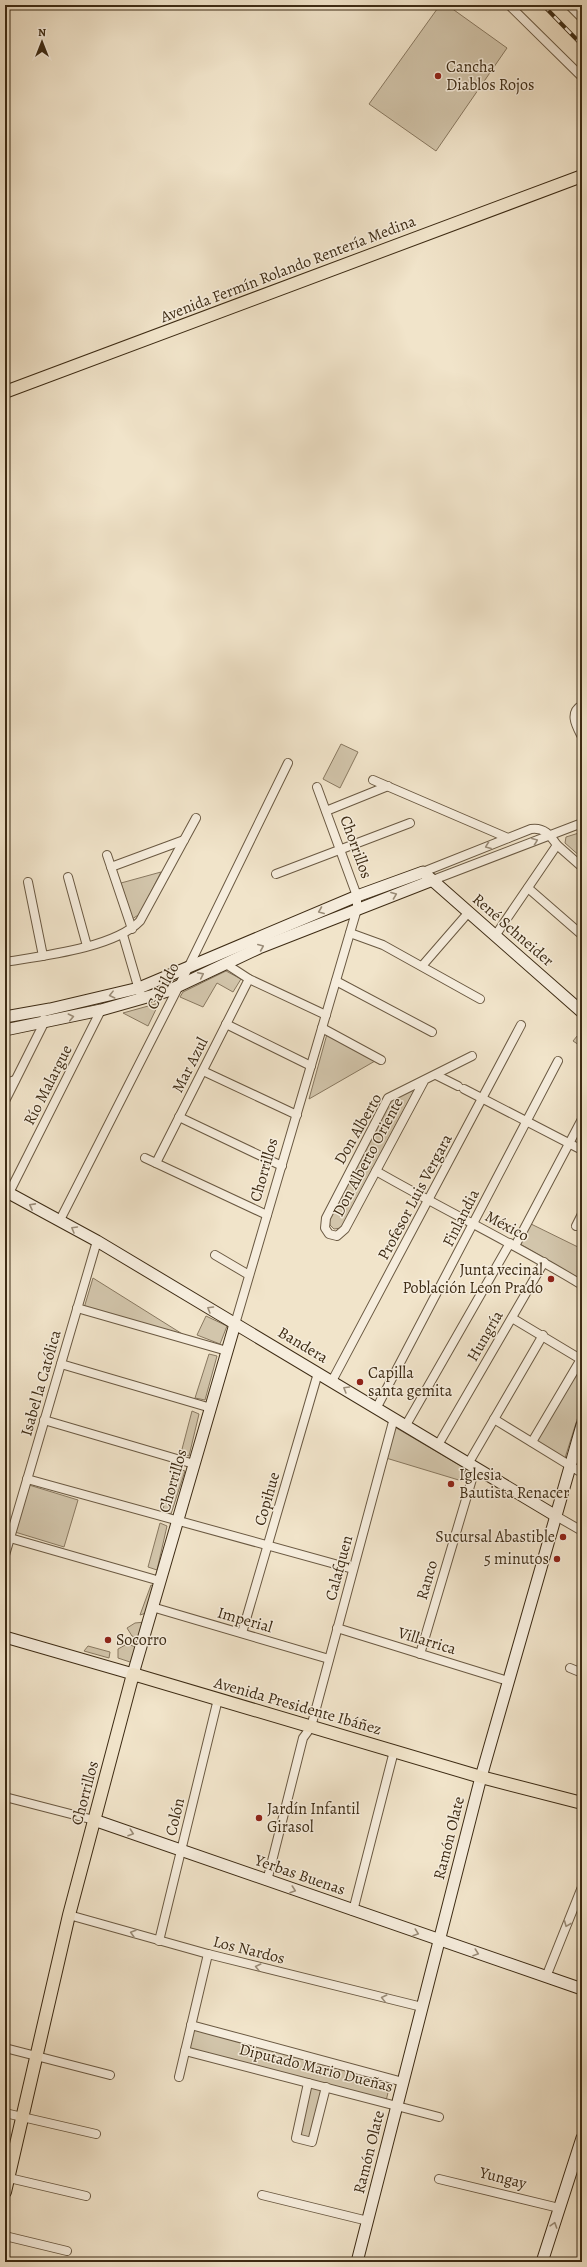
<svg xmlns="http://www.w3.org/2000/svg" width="587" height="2267" font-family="Alegreya,serif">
<rect width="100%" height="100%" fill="#f1e4ca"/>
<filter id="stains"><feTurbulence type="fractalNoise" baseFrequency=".005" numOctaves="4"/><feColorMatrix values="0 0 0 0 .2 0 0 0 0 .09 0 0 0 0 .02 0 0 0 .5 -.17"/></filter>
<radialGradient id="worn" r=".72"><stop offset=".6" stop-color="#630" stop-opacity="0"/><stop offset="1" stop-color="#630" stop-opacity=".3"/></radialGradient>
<g fill="#d2c5ab" stroke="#887860">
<polygon points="440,5 447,5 507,48 436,151 369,104"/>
<polygon points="341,744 358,752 340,788 323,779"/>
<polygon points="582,832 582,858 565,843 566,837"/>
<polygon points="161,872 140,914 132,919 121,883"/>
<polygon points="226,971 241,979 233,992 217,983 203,1007 180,997 183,992"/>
<polygon points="159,1003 148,1026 123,1013"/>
<polygon points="582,1030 582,1047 573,1041"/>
<polygon points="327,1034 375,1061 309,1099"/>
<polygon points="415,1089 341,1228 334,1229 330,1225 329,1219 390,1100"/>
<polygon points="529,1223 582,1249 582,1280 520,1244"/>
<polygon points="93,1278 184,1335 84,1308"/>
<polygon points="206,1316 227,1326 220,1344 197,1335"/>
<polygon points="209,1354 217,1356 205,1400 195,1398"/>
<polygon points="578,1366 582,1369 582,1404 565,1458 534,1441"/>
<polygon points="192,1411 199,1414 189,1456 181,1453"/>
<polygon points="393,1426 466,1469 462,1481 386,1458"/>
<polygon points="176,1468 185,1471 171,1514 162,1512"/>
<polygon points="29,1485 78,1500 64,1547 15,1532"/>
<polygon points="160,1523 167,1526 157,1570 148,1567"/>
<polygon points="151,1585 156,1587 149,1612 140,1615"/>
<polygon points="145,1622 140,1639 132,1636 127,1628 135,1623"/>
<polygon points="127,1644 136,1647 133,1663 118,1658 118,1649"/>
<polygon points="88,1646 110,1652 109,1658 84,1651"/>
<polygon points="192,2027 391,2080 386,2101 323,2084 310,2138 298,2135 312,2081 187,2049"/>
</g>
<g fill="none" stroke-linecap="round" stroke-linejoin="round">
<g stroke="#6a5942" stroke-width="10">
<g id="street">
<polyline points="509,5 582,77"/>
<polyline points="569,5 582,18"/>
<path d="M582,705c-14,8 -5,22 0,32"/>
<polyline points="373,780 508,838"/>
<polyline points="326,811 388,786"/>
<polyline points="557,845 582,867"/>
<polyline points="107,855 132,929"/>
<polyline points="111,867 184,840"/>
<path d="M423,872l108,-43c13,-2 19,6 26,16l-62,91"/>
<polyline points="276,874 410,823"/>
<polyline points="68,877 87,946"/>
<polyline points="433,880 582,823"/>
<polyline points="28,882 43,956"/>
<polyline points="528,888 582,935"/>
<polyline points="350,933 383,945 480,999"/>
<polyline points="123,935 140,993"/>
<path d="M5,962c37,-6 109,-14 135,-41l56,-103"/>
<polyline points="226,964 249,979 326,1015"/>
<polyline points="422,966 468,913"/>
<polyline points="336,981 432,1032"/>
<polyline points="226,1024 311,1066"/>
<polyline points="322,1028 381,1060"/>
<polyline points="203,1071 297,1115"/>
<polyline points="436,1075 458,1086"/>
<polyline points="424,1081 345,1229 337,1236 329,1234 325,1228 326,1218 388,1098 472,1056"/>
<polyline points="5,1083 15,1080"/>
<polyline points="464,1089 582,1150"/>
<polyline points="5,1101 44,1023 44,1019"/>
<polyline points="179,1117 282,1166"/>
<polyline points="145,1158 267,1215"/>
<polyline points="156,1163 249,979"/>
<path d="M376,1171c68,39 139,73 206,114"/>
<polyline points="9,1193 101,1010"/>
<polyline points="60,1220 188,968 288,763"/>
<polyline points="576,1226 582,1214"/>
<polyline points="515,1246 582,1119"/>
<polyline points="215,1255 249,1275"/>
<polyline points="77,1308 227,1351"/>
<polyline points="512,1318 582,1360"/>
<polyline points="235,1324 357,909 357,896 317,787"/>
<polyline points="61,1364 211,1408"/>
<polyline points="332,1381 521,1025"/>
<polyline points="377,1407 558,1061"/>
<polyline points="494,1419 582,1473"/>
<polyline points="44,1420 194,1464"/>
<polyline points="406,1425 510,1243"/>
<polyline points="532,1442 581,1359"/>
<polyline points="438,1445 544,1262"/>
<polyline points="468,1464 543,1335"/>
<polyline points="27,1479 353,1569"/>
<polyline points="556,1516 582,1531"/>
<polyline points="10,1538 160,1581"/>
<polyline points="5,1555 97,1241"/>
<polyline points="152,1607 329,1659"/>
<polyline points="337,1628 508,1681"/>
<polyline points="242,1633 318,1373"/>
<polyline points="420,1654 475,1469"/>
<polyline points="570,1668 582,1673"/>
<polyline points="5,1797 94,1820"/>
<polyline points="267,1881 303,1738 311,1727 394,1418"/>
<polyline points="353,1911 394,1751"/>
<polyline points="69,1915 208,1954 422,2007"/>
<polyline points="159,1941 218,1699"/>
<polyline points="546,1977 582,1887"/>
<polyline points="191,2025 403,2082"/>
<polyline points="5,2048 110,2075"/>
<polyline points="185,2051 439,2117"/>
<polyline points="179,2077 208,1954"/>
<polyline points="308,2083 296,2138 312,2142 326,2087"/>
<polyline points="5,2113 96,2134"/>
<polyline points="5,2177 86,2196"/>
<polyline points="439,2179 559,2208"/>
<polyline points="262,2195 368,2221"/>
<polyline points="5,2236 67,2251"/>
</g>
</g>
<g stroke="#3d2b14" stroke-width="13">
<g id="secondary">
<polyline points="5,1017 50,1009 139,988 357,896 423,872 582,1012"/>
<polyline points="5,1030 101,1010 168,991 259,948 433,880"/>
<polyline points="5,1191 97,1241 556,1516"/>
<polyline points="5,1637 133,1674 235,1324"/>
<polyline points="94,1820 582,1989"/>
<polyline points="357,2262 481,1777 582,1425"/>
<polyline points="542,2262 582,2138"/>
</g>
</g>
<g stroke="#3d2b14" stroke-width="14">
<g id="primary">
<polyline points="5,392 582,176"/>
<polyline points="5,2192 69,1915 133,1674 481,1777 582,1803"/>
</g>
</g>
<use href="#street" stroke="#f6eddd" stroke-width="8"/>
<use href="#secondary" stroke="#f6eddd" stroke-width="11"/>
<use href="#primary" stroke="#f1e4ca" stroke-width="12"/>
<g stroke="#3d2b14" stroke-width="4">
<polyline id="rail" points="543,5 582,45"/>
</g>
<use href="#rail" stroke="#f6eddd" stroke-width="2.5" stroke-dasharray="8" stroke-linecap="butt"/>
</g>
<defs><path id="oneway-chevron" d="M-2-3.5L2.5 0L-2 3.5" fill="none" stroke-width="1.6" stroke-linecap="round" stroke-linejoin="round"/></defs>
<g stroke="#9a8c78">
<use href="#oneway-chevron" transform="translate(535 841) rotate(-21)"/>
<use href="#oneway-chevron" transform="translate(488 846) rotate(159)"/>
<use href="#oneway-chevron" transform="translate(394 895) rotate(-21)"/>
<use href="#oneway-chevron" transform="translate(321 911) rotate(158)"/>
<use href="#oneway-chevron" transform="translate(261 947) rotate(-23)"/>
<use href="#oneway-chevron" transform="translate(201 975) rotate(-26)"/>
<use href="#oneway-chevron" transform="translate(112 995) rotate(166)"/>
<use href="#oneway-chevron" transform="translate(71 1017) rotate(-13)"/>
<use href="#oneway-chevron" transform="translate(32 1206) rotate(-152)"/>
<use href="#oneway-chevron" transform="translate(74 1229) rotate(-150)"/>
<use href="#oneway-chevron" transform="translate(210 1309) rotate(-149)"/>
<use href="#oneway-chevron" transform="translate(346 1389) rotate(-149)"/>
<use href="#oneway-chevron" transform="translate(131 1833) rotate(19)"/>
<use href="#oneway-chevron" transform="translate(293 1890) rotate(19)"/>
<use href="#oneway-chevron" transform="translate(567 1924) rotate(112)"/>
<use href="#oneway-chevron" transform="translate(133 1933) rotate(-164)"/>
<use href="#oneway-chevron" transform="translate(416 1933) rotate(19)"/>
<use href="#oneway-chevron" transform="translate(476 1953) rotate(19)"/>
<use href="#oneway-chevron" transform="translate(258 1967) rotate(-166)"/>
<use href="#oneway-chevron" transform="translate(384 1998) rotate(-166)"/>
<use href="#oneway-chevron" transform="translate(554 2225) rotate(-72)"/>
</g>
<g fill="#8f2418" stroke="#f6eddd" stroke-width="1.5">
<circle cx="438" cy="76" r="4"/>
<circle cx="551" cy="1279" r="4"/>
<circle cx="360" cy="1382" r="4"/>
<circle cx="451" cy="1484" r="4"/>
<circle cx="563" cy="1537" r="4"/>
<circle cx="557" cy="1559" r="4"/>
<circle cx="108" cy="1640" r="4"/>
<circle cx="259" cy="1818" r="4"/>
</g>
<g text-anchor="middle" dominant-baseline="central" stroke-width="3" stroke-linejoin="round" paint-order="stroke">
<g font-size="16" fill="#3d2b14" stroke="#f6eddd" text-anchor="start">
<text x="446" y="67">Cancha<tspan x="446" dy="18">Diablos Rojos</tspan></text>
<text x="543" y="1270" text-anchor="end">Junta vecinal<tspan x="543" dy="18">Población Leon Prado</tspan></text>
<text x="368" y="1373">Capilla<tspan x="368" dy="18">santa gemita</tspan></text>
<text x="459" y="1475">Iglesia<tspan x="459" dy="18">Bautista Renacer</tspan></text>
<text x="555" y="1537" text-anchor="end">Sucursal Abastible</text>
<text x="549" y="1559" text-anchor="end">5 minutos</text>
<text x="116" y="1640">Socorro</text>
<text x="267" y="1809">Jardín Infantil<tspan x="267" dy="18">Girasol</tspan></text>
</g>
<g font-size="16" fill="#3d2b14" stroke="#f6eddd">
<text transform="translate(288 269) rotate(-21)">Avenida Fermín Rolando Rentería Medina</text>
<text transform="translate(356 847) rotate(70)">Chorrillos</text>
<text transform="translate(513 930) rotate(41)">René Schneider</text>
<text transform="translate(163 986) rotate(-62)">Cabildo</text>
<text transform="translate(190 1065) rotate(-63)">Mar Azul</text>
<text transform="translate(48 1085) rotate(-63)">Río Malargue</text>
<text transform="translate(358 1129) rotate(-60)">Don Alberto</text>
<text transform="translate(368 1157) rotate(-62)">Don Alberto Oriente</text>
<text transform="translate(264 1170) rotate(-74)">Chorrillos</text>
<text transform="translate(415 1197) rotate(-62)">Profesor Luis Vergara</text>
<text transform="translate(461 1218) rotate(-63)">Finlandia</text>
<text transform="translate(507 1226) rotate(28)">México</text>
<text transform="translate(485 1336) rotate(-60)">Hungría</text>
<text transform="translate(303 1345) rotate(31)">Bandera</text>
<text transform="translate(41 1383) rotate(-74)">Isabel la Católica</text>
<text transform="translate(173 1481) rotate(-74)">Chorrillos</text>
<text transform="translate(267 1499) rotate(-74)">Copihue</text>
<text transform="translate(339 1568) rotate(-75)">Calafquen</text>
<text transform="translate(427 1580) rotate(-74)">Ranco</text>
<text transform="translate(245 1620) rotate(16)">Imperial</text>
<text transform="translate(427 1641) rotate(17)">Villarrica</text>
<text transform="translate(298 1706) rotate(16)">Avenida Presidente Ibáñez</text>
<text transform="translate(85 1793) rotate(-75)">Chorrillos</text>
<text transform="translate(175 1817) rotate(-77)">Colón</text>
<text transform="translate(449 1838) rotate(-76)">Ramón Olate</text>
<text transform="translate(300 1875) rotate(19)">Yerbas Buenas</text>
<text transform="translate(249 1950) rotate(14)">Los Nardos</text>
<text transform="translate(316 2068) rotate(14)">Diputado Mario Dueñas</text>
<text transform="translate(369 2152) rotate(-76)">Ramón Olate</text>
<text transform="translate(503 2178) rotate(14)">Yungay</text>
</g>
</g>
<rect width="587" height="2267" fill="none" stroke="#f1e4ca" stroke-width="20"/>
<rect x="6" y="6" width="575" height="2255" fill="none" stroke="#3d2b14" stroke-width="2"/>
<rect x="10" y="10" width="567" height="2247" fill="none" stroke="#3d2b14"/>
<g transform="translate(42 42)" stroke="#f6eddd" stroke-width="3" paint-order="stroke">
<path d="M0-3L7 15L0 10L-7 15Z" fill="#3d2b14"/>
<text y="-6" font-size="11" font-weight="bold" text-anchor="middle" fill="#3d2b14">N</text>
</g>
<rect width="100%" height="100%" filter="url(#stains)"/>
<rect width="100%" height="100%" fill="url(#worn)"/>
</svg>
